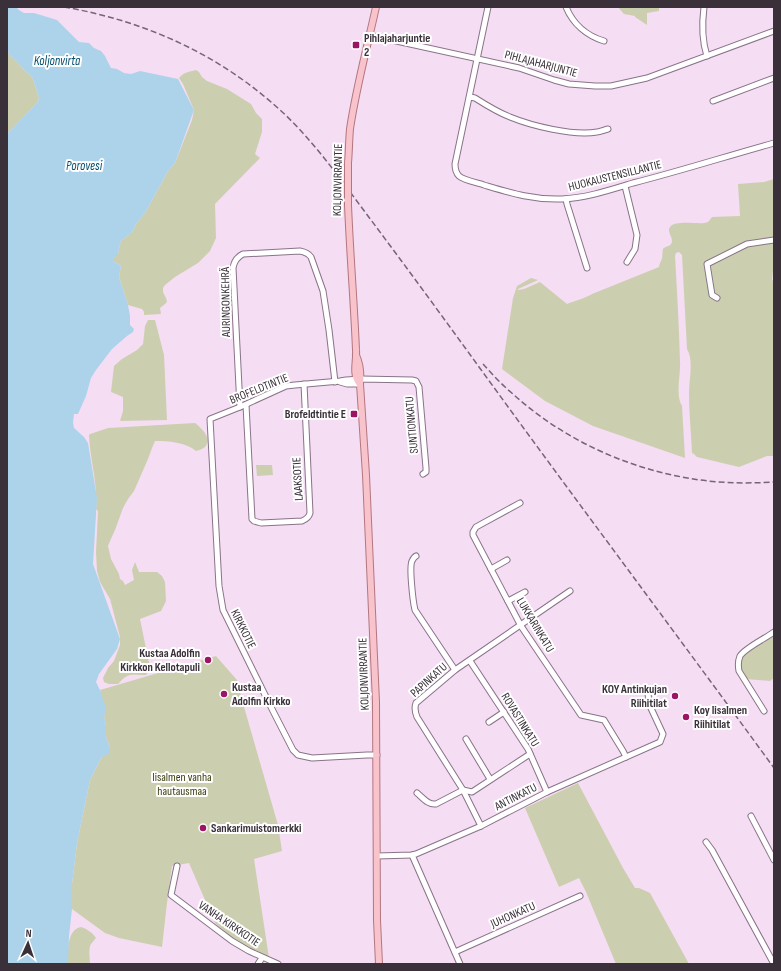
<svg xmlns="http://www.w3.org/2000/svg" width="781" height="971" font-family="'Sofia Sans Condensed',sans-serif">
<rect width="100%" height="100%" fill="#f5ddf4"/>
<g fill="#cccfaf">
<polygon points="618,7 659,7 659,11 647,13 647,25 635,17 635,16 624,14"/>
<polygon points="7,50 11,57 17,62 23,69 32,77 34,82 39,97 38,102 7,134"/>
<path d="M196,70l3,2 3,5 5,4 20,8 24,15 5,9 6,6v13l-7,22 5,4 -45,46 1,34 -6,13 -12,12 -23,14 -10,8 -2,3v4l3,6 1,4 -2,2 -5,4 1,6 -17,1v-3l-2,-3 -14,-4 -9,-28 2,-11 -8,-5v-3l5,-4 1,-6 2,-7 12,-10 3,-7 9,-11 23,-42 7,-8 17,-43 2,-10 -11,-26 -4,-6c5,-6 10,-6 17,-8z"/>
<path d="M774,179v82l-2,19 2,1v175h-7l-28,11 -42,-10 -3,-3 -2,-1c-1,-20 -3,-41 -3,-60 0,-13 5,-33 -2,-44l-5,-94 -3,-3 -3,1 -1,3c2,35 4,70 5,105 1,13 -5,34 2,45l3,52 -92,-32 -48,-25 -43,-32 11,-71 4,-12 14,-8 7,2 -20,9v1l6,-1 16,-7 27,22c5,-2 21,-7 25,-10l67,-27c0,-2 1,-4 2,-6 2,-3 1,-8 2,-12 2,-3 6,-2 8,-5 4,-5 -5,-12 -1,-17 5,-7 26,-3 34,-4 2,0 4,-1 5,-2l3,-4 28,-1 -2,-32 26,-2z"/>
<polygon points="148,320 155,320 164,355 167,420 120,421 123,411 123,397 111,392 114,366 122,359 137,350 143,344 145,326"/>
<path d="M195,423c6,5 18,15 10,24 -2,2 -6,3 -9,4 -10,-9 -28,-10 -41,-10l-3,7 -4,11 -14,32 -6,8 -5,9 -8,22 -5,11 -2,5 3,13 8,15 1,5 3,2 2,4 9,-5 -2,-10 3,-8 4,10h18l5,4 3,6 1,19 -5,10 -21,8 10,49 -4,7c-14,0 -18,-3 -28,9h-9l-5,-2 -1,-4 5,-10 6,-7 6,-16v-8l-10,-38 -10,-17 -3,-11 -1,-19 2,-41 -2,-2c2,-25 -6,-49 -7,-74l1,-1 18,-6z"/>
<polygon points="256,465 272,465 273,475 257,476"/>
<polygon points="774,635 774,678 770,681 746,679 739,667 742,657 752,649"/>
<polygon points="216,656 237,680 242,700 278,825 282,851 254,859 269,958 236,942 215,923 189,863 172,866 167,903 162,947 119,938 105,933 72,909 72,884 77,843 90,780 101,758 110,748 106,737 106,726 104,717 105,708 100,690"/>
<polygon points="578,783 623,868 635,888 639,888 650,893 689,964 616,964 586,892 579,878 559,887 525,808"/>
<path d="M81,927c6,2 12,6 15,11 -2,2 -3,4 -5,6 -3,5 -1,14 -1,20h-22c0,-11 -2,-34 13,-37z"/>
</g>
<polygon fill="#add3eb" points="7,7 16,7 19,10 24,13 34,13 57,20 79,42 89,43 94,48 101,51 105,56 111,68 117,69 124,73 131,74 140,71 178,79 194,110 175,163 168,171 145,213 136,224 133,231 121,241 119,248 118,255 113,258 113,261 121,266 119,277 128,305 130,316 130,325 134,329 133,332 127,336 112,349 96,370 91,378 86,396 78,414 74,414 73,422 74,428 84,437 88,443 97,498 93,564 120,639 117,649 99,674 96,682 100,690 106,708 104,717 106,726 106,737 110,748 109,753 101,758 90,780 77,843 72,884 72,909 69,936 68,964 7,964 7,134 38,102 39,97 34,82 32,77 23,69 17,62 11,57 7,50"/>
<g fill="none" stroke-linecap="round" stroke-linejoin="round">
<g stroke="#897388" stroke-width="7">
<g id="minor">
<path d="M488,7l-33,157c0,5 1,9 4,12 4,4 19,7 25,9 27,8 49,15 78,14 24,-1 48,-9 71,-16 47,-12 94,-27 141,-40"/>
<path d="M566,7c7,17 21,29 38,34"/>
<path d="M704,7c-2,16 -2,34 3,49"/>
<polyline points="369,35 519,68 554,80 569,84 595,86 611,86 647,78 774,31"/>
<path d="M470,97l5,1c11,7 22,14 35,19 22,9 63,19 87,15 3,0 7,-2 11,-3"/>
<polyline points="713,101 774,78"/>
<polyline points="625,186 637,235 635,249 627,262"/>
<polyline points="566,199 567,204 587,268"/>
<polyline points="717,298 712,295 707,264 747,244 774,240"/>
<polyline points="340,382 347,384 360,384"/>
<path d="M246,405l6,114 2,2 7,2 41,-2c5,-2 7,-4 8,-8l-6,-129"/>
<path d="M240,407l-7,-139c1,-7 4,-11 10,-14l57,-3c5,1 8,2 11,6l12,34 6,39 6,52"/>
<polyline points="520,503 476,527 473,532 473,535 521,626 581,715 604,720 623,751 626,757"/>
<path d="M416,556c-2,1 -3,3 -4,5 -3,6 1,41 3,49l40,60"/>
<polyline points="491,569 507,560"/>
<polyline points="508,601 525,592"/>
<polyline points="470,661 528,749 547,792"/>
<path d="M764,711l-25,-40c-1,-5 -1,-10 1,-15 5,-8 26,-18 34,-24"/>
<polyline points="489,722 504,712"/>
<polyline points="466,739 490,779"/>
<polyline points="377,755 367,755 312,758 298,755 293,750 273,711 223,610 219,586 210,419 240,407 286,386 295,385 340,381 346,380 361,379 412,380 416,381 419,387 426,468 426,472 423,474"/>
<path d="M417,793c6,5 11,12 19,11l27,-14 9,2 58,-38"/>
<polyline points="751,816 774,860"/>
<path d="M481,826l-18,-36 -46,-73c-2,-5 -3,-9 -1,-14l39,-33 115,-79"/>
<polyline points="706,842 712,850 774,964"/>
<polyline points="412,855 460,964"/>
<polyline points="377,856 412,855 416,854 481,826 547,792 660,742 663,734 649,704 648,693"/>
<polyline points="177,866 171,895 232,941 249,951 278,964"/>
<polyline points="455,952 580,896"/>
<polyline points="258,964 262,958"/>
</g>
</g>
<g stroke="#b37681" stroke-width="8">
<g id="major">
<path d="M348,163c1,-11 1,-23 2,-34 6,-41 17,-81 26,-122"/>
<path d="M348,205c2,49 6,97 8,145 1,11 -4,23 3,33"/>
<path d="M356,355c4,9 5,19 4,29l6,91 10,227 1,218 2,44"/>
</g>
</g>
<use href="#minor" stroke="#fff" stroke-width="5"/>
<use href="#major" stroke="#f8c3cb" stroke-width="6"/>
<g stroke="#746674" stroke-width="1.5" stroke-dasharray="6 3" stroke-linecap="butt">
<path d="M64,7c76,13 148,44 207,95 38,32 67,74 97,114 33,44 66,89 98,133 102,141 206,279 308,419"/>
<path d="M483,364c9,10 19,21 30,30 45,41 104,70 164,82 32,7 65,8 97,6"/>
</g>
<g stroke="#b37681" stroke-width="8" stroke-linecap="butt">
<polyline id="major-bridge" points="348,205 348,163"/>
</g>
<use href="#major-bridge" stroke="#f8c3cb" stroke-width="6"/>
</g>
<g fill="#9c1565" stroke="#fff" stroke-width="1.5">
<rect x="352" y="41" width="8" height="8" rx="2"/>
<rect x="350" y="410" width="8" height="8" rx="2"/>
<circle cx="208" cy="660" r="4"/>
<circle cx="224" cy="694" r="4"/>
<circle cx="675" cy="696" r="4"/>
<circle cx="686" cy="717" r="4"/>
<circle cx="203" cy="828" r="4"/>
</g>
<g text-anchor="middle" dominant-baseline="central" stroke-width="4" stroke-linejoin="round" paint-order="stroke">
<g font-size="12" font-weight="bold" fill="#393039" stroke="#fff" text-anchor="start">
<text x="364" y="38">Pihlajaharjuntie<tspan x="364" dy="14">2</tspan></text>
<text x="346" y="414" text-anchor="end">Brofeldtintie E</text>
<text x="200" y="653" text-anchor="end">Kustaa Adolfin<tspan x="200" dy="14">Kirkkon Kellotapuli</tspan></text>
<text x="232" y="687">Kustaa<tspan x="232" dy="14">Adolfin Kirkko</tspan></text>
<text x="667" y="689" text-anchor="end">KOY Antinkujan<tspan x="667" dy="14">Riihitilat</tspan></text>
<text x="694" y="710">Koy Iisalmen<tspan x="694" dy="14">Riihitilat</tspan></text>
<text x="211" y="828">Sankarimuistomerkki</text>
</g>
<g font-size="12" fill="#393039" stroke="#fff">
<text transform="translate(541 64) rotate(15)">PIHLAJAHARJUNTIE</text>
<text transform="translate(615 176) rotate(-14)">HUOKAUSTENSILLANTIE</text>
<text transform="translate(338 180) rotate(-89)">KOLJONVIRRANTIE</text>
<text transform="translate(226 302) rotate(-91)">AURINGONKEHRÄ</text>
<text transform="translate(259 389) rotate(-22)">BROFELDTINTIE</text>
<text transform="translate(412 425) rotate(-95)">SUNTIONKATU</text>
<text transform="translate(298 479) rotate(-93)">LAAKSOTIE</text>
<text transform="translate(535 625) rotate(59)">LUKKARINKATU</text>
<text transform="translate(243 629) rotate(64)">KIRKKOTIE</text>
<text transform="translate(364 674) rotate(-92)">KOLJONVIRRANTIE</text>
<text transform="translate(429 680) rotate(-42)">PAPINKATU</text>
<text transform="translate(520 720) rotate(58)">ROVASTINKATU</text>
<text transform="translate(516 797) rotate(-27)">ANTINKATU</text>
<text transform="translate(513 915) rotate(-24)">JUHONKATU</text>
<text transform="translate(229 924) rotate(34)">VANHA KIRKKOTIE</text>
</g>
<g font-size="12" fill="#393b0b" stroke="#fff">
<text x="182" y="777">Iisalmen vanha<tspan x="182" dy="14">hautausmaa</tspan></text>
</g>
<g font-size="13" font-style="italic" fill="#044d6d" stroke="#fff">
<text x="57" y="61">Koljonvirta</text>
<text x="84" y="166">Porovesi</text>
</g>
</g>
<rect width="781" height="971" fill="none" stroke="#393039" stroke-width="16"/>
<g transform="translate(28 943) rotate(3)" stroke="#ffffff" stroke-width="3" paint-order="stroke">
<path d="M0-3L7 15L0 10L-7 15Z" fill="#393039"/>
<text y="-6" font-size="11" font-weight="bold" text-anchor="middle" fill="#393039">N</text>
</g>
</svg>
